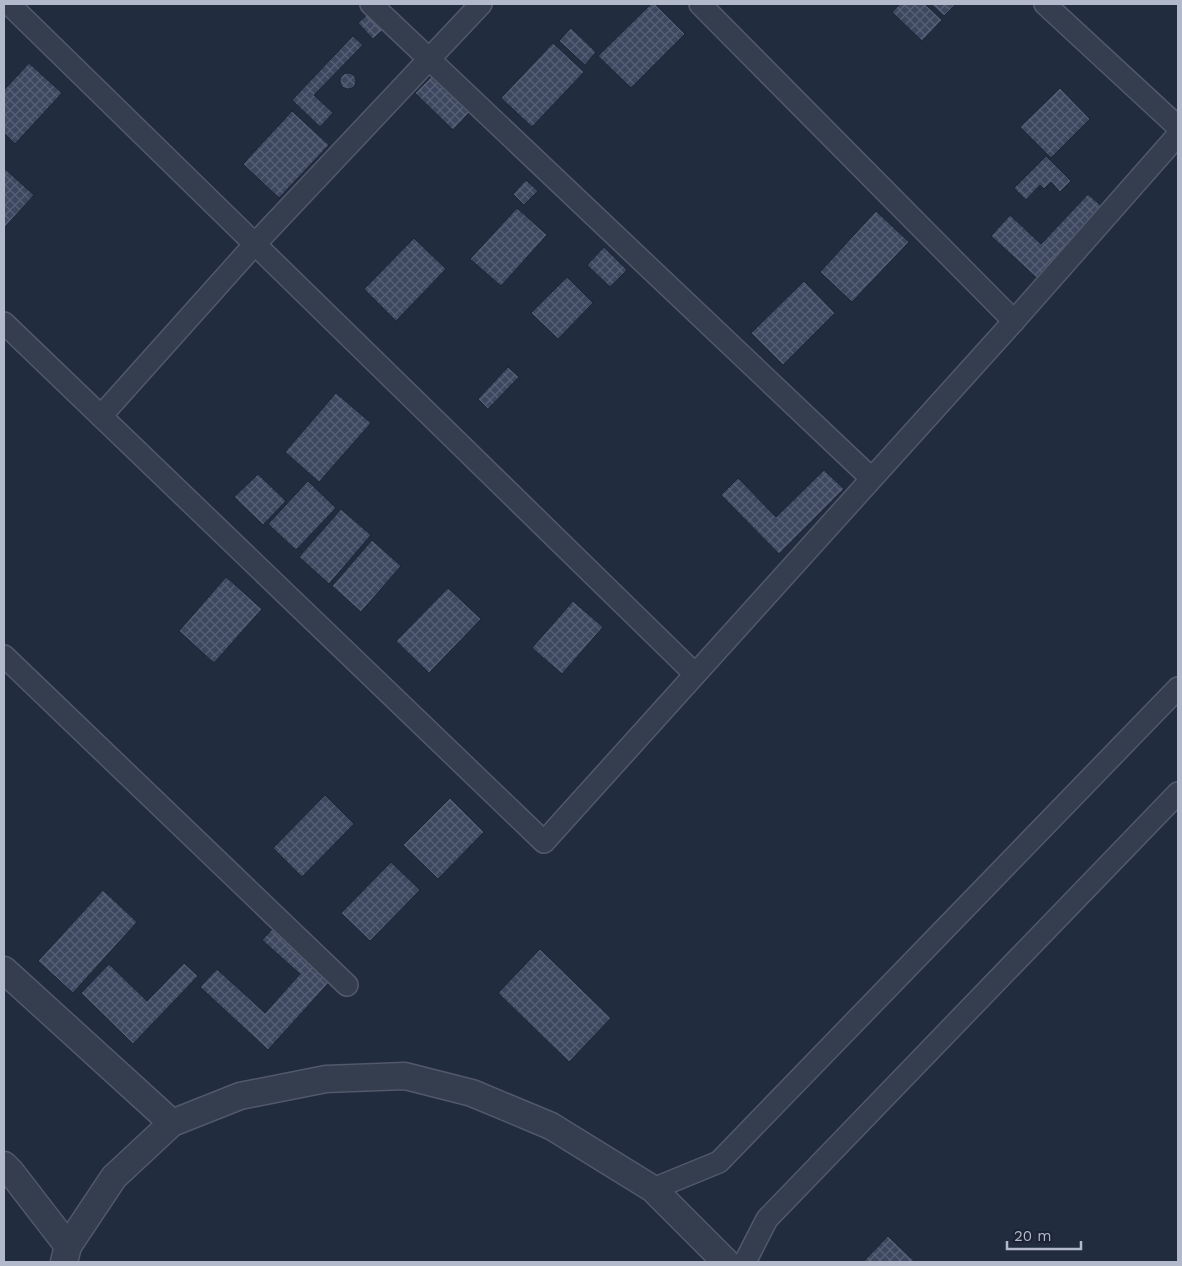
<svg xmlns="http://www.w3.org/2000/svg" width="1182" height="1266" font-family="'Work Sans',sans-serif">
<defs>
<pattern id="building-cross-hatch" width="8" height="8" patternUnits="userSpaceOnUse" patternTransform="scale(1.25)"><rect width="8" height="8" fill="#3d4860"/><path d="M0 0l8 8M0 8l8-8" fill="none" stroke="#576075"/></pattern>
</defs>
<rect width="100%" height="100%" fill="#212c3f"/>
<g fill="url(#building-cross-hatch)" stroke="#1d2536">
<polygon points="651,4 655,4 685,34 631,88 598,56"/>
<polygon points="900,4 925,4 942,20 922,41 892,12"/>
<polygon points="931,4 956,4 944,16"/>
<polygon points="369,13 384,29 373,39 358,23"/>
<polygon points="571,28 596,52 585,65 559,41"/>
<polygon points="353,36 363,45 314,95 333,113 320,127 292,100"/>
<polygon points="553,43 584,72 532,127 501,98"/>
<polygon points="29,63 62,93 15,144 4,133 4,90"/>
<circle cx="348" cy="81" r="8"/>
<polygon points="432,76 470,112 453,130 415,93"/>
<polygon points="1060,88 1090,119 1051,158 1020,127"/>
<polygon points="292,111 329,145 279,198 243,164"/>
<polygon points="1046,156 1071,181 1060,192 1051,182 1044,189 1040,185 1026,200 1014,188"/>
<polygon points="4,168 34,195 4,228"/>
<polygon points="526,180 538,191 524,205 513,194"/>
<polygon points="1088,194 1106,210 1040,281 991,236 1010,215 1041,244"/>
<polygon points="517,208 547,235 501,286 470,259"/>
<polygon points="876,211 909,242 852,302 820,272"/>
<polygon points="414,238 446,269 396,321 364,289"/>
<polygon points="604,247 627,270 610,287 587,265"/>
<polygon points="567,277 593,303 558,339 531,313"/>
<polygon points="804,281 835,313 783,365 751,333"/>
<polygon points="508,367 519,377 488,409 478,399"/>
<polygon points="336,393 371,423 319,482 285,452"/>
<polygon points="824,470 844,489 779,554 721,495 738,478 776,517"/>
<polygon points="258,474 286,501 263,525 234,497"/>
<polygon points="308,481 336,508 296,550 268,524"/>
<polygon points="341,509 371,535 329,584 299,557"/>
<polygon points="372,540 401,566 361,612 332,586"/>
<polygon points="226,577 262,609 214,663 179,631"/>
<polygon points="448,588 481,619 429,673 396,641"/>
<polygon points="573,601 603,627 562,674 532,648"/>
<polygon points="325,795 354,824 302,877 273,848"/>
<polygon points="450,798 484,832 438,879 403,845"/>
<polygon points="391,862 420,890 370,941 341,913"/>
<polygon points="103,890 137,922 73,993 38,961"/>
<polygon points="277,924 334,977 268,1050 200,987 217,969 265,1013 300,974 262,940"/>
<polygon points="540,949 611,1018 569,1062 498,993"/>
<polygon points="184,963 198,976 133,1044 81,993 109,964 147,1001"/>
<polygon points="888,1236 915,1262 863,1262"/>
</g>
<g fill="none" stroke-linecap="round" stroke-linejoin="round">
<g stroke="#51596a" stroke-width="24">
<g id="minor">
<polyline points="9,4 695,674"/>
<polyline points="371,4 871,478"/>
<polyline points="700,4 1014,321"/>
<polyline points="1045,4 1178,127"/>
<polyline points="4,323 544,842 1014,321 1178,135"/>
<polyline points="101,416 255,244 481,4"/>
<polyline points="4,656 347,985"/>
<polyline points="653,1189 719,1162 1178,688"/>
<polyline points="745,1262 767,1219 1178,793"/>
</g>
</g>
<g stroke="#51596a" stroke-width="29">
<g id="tertiary">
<polyline points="4,970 172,1123"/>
<polyline points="4,1165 11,1172 68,1246"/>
<polyline points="64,1262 68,1246 114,1177 172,1123 240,1096 326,1079 405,1076 472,1093 551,1126 653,1189 726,1262"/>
</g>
</g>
<use href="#minor" stroke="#353e4f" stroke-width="21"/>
<use href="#tertiary" stroke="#353e4f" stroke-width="26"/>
</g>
<rect width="1182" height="1266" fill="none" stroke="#b1b9ca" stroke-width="10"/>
<path d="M1007 1241v8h74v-8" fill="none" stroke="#b1b9ca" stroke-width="2.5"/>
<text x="1014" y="1241" font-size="15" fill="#b1b9ca" stroke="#1b2334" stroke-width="4" paint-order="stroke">20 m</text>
</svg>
